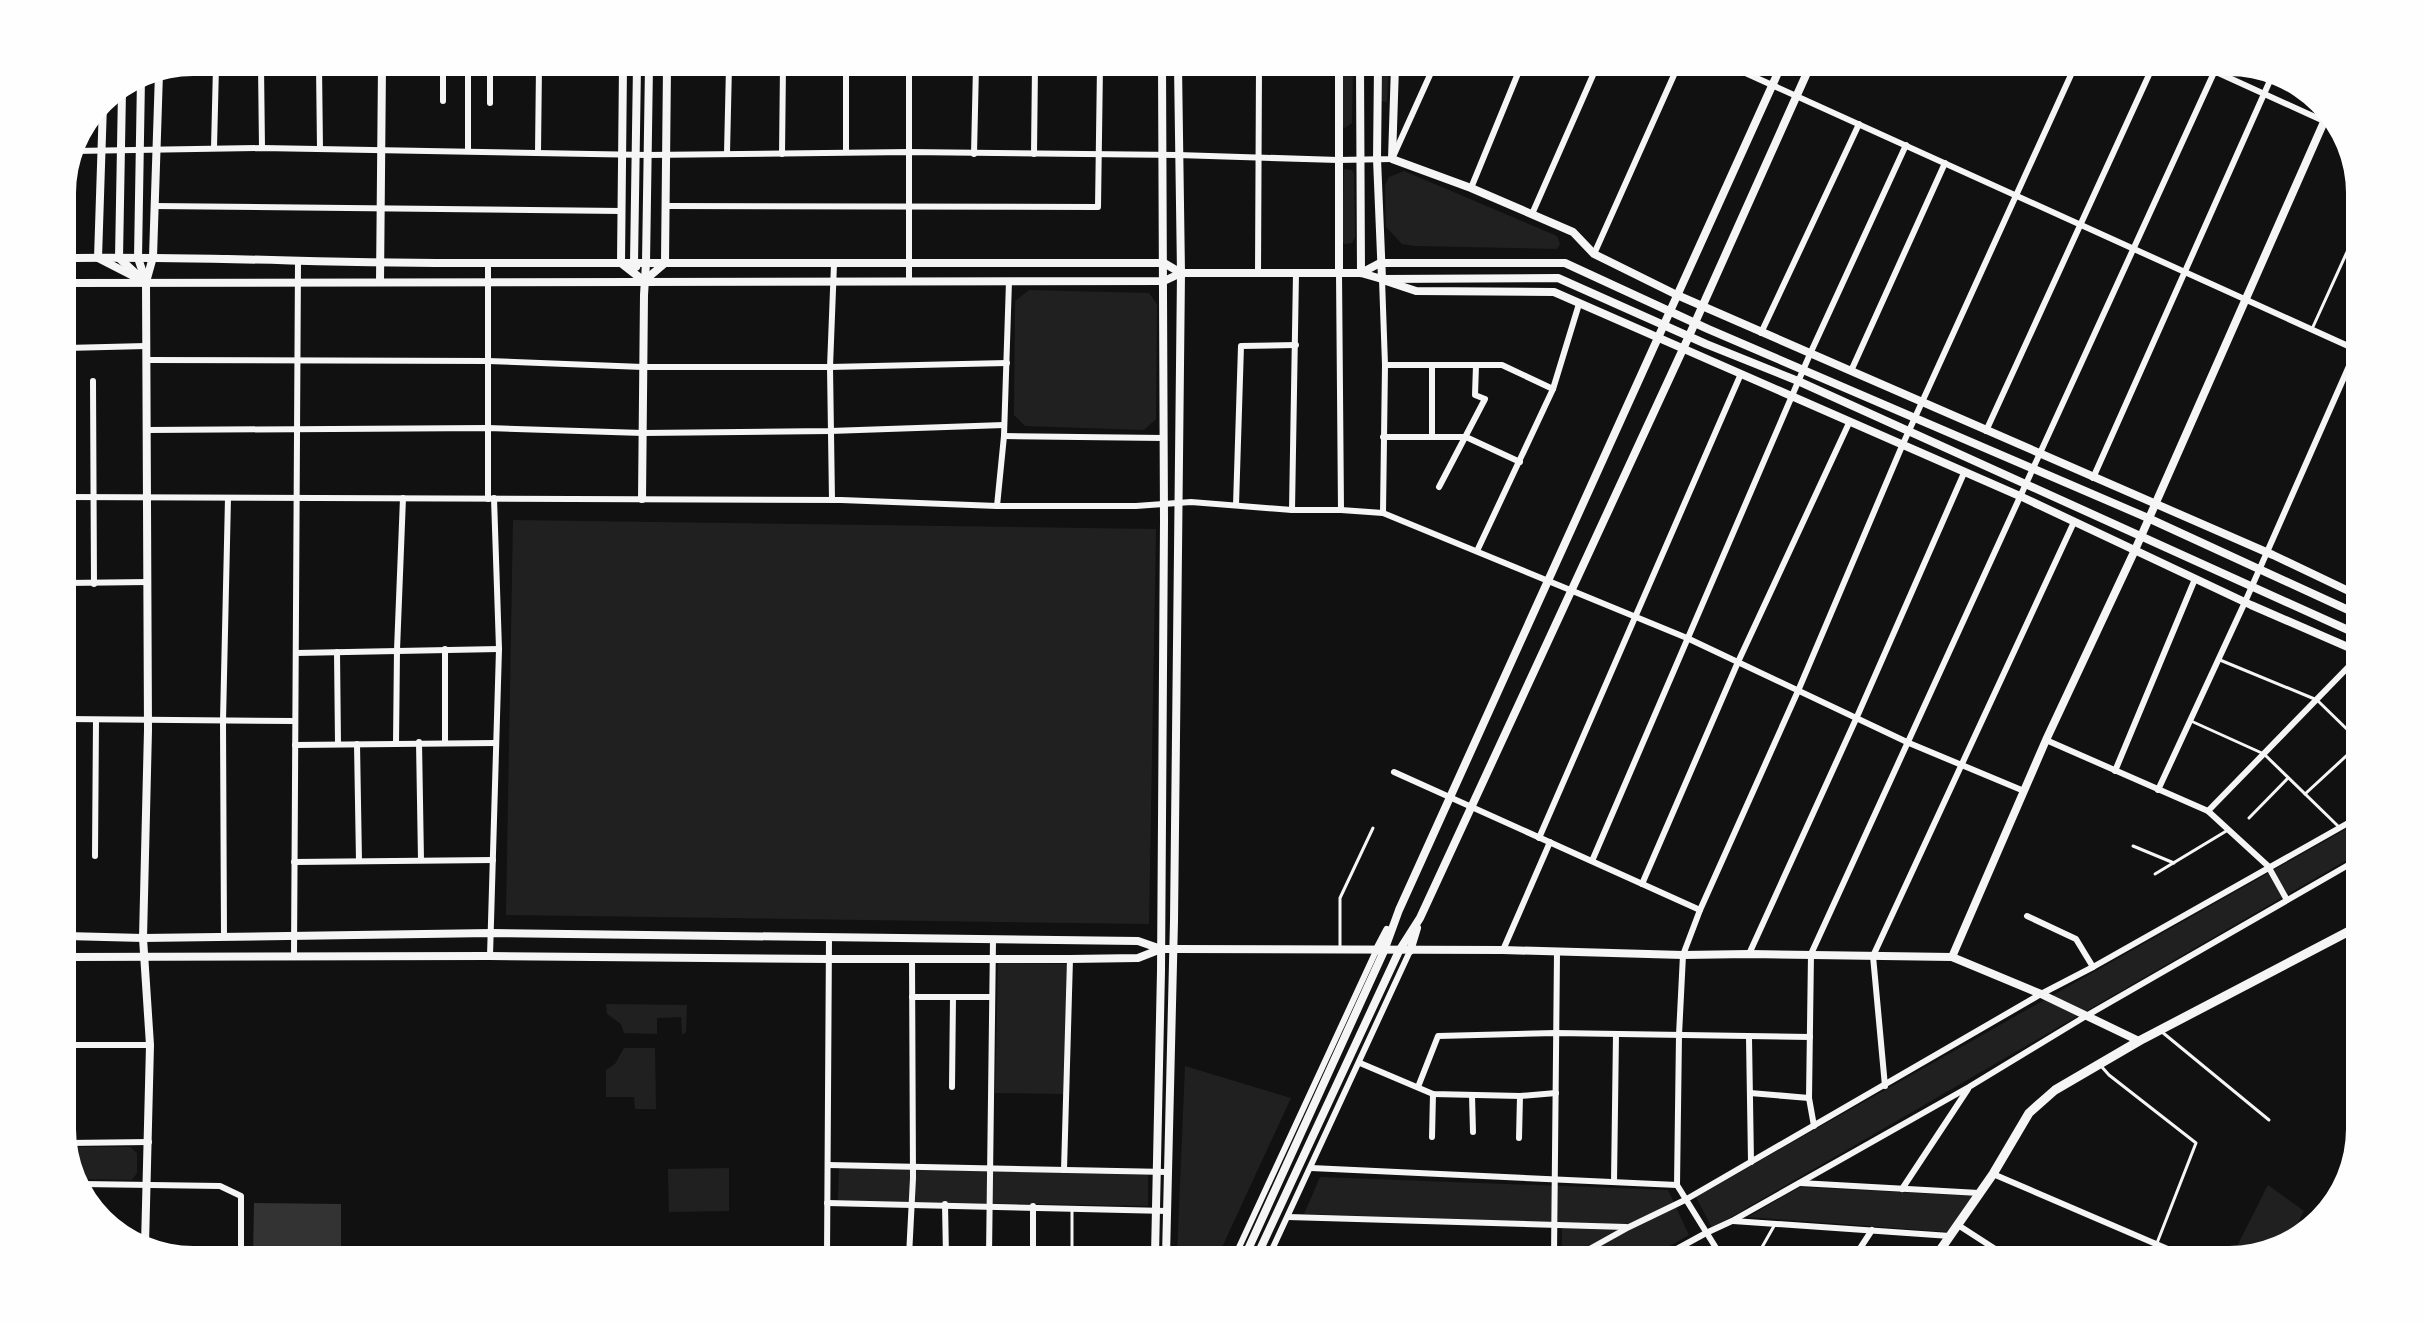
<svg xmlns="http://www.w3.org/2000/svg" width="2423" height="1322" font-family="Spectral,serif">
<rect width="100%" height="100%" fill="#111"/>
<g fill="#202020">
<polygon points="1342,66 1353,66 1352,123 1345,128 1341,126"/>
<polygon points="1381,66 1389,66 1387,102 1381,101"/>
<polygon points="1344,169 1352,170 1354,173 1355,237 1352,243 1345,244 1342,242"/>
<polygon points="1404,171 1557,236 1560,244 1557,249 1415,246 1402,244 1386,227 1385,185 1389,177"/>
<polygon points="1029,290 1149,293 1157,304 1156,419 1144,430 1025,426 1014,415 1015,301"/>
<polygon points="513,520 1156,529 1149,924 506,915"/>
<polygon points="2357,823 2357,854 1712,1228 1696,1197"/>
<polygon points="998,963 1067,964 1063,1094 995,1093"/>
<polygon points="606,1004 687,1005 686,1032 682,1035 681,1017 657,1018 657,1034 624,1033 621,1024 607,1014"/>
<polygon points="624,1048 655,1048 656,1109 635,1109 634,1097 606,1097 606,1070 615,1064"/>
<polygon points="1185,1066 1291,1098 1218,1256 1177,1256"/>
<polygon points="70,1147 130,1147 137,1153 137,1173 132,1180 81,1179"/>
<polygon points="839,1167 1148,1175 1148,1206 838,1201"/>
<polygon points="729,1168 729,1211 669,1212 668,1169"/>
<polygon points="1320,1177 1668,1190 1689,1235 1652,1256 1562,1256 1562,1222 1304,1214"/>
<polygon points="2268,1185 2304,1211 2289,1240 2233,1254"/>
<polygon points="1800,1187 1974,1196 1948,1232 1748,1217"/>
</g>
<polygon fill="#333" points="254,1203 341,1204 341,1256 253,1256"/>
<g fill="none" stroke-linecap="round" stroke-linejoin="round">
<g stroke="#f5f5f5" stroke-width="3">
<polyline points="2312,329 2357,230"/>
<polyline points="2220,660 2317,700 2357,739"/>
<polyline points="2191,721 2264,754 2339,827"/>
<polyline points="2305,794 2357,746"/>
<polyline points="2249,818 2288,778"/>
<polyline points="2133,846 2174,863"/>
<polyline points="2155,874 2228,830"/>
<polyline points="1340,949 1340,898 1373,828"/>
<polyline points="2162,1032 2269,1120"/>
<polyline points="2101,1066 2109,1075 2196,1143 2157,1243"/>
<polyline points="1072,1256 1072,1209"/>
<polyline points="1757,1256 1774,1226"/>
</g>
<g stroke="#f5f5f5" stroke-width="6">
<polyline points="261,66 262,148"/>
<polyline points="319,66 320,149"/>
<polyline points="443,66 443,101"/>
<polyline points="468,66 468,150"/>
<polyline points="1730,66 2357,350"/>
<polyline points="2203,66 2337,127"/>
<polyline points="490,103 490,66"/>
<polyline points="214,148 216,66"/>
<polyline points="74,151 262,148 647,155 909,152 1178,155 1338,160 1392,159 1434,66"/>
<polyline points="538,152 539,66"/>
<polyline points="846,152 846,66"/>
<polyline points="727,153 729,66"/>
<polyline points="782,154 783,66"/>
<polyline points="974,154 976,66"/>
<polyline points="1034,154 1035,66"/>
<polyline points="1471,188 1521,66"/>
<polyline points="154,206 622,211"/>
<polyline points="666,206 1098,207 1100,66"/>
<polyline points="1532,214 1597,66"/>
<polyline points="1594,254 1678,66"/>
<polyline points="488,263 488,499"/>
<polyline points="1258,273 1259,66"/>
<polyline points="1339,273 1341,510"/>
<polyline points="1382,279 1385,365 1383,513"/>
<polyline points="909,281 909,66"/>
<polyline points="1761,333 1859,124"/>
<polyline points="66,348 146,346"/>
<polyline points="147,360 488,361 643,367 830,367 1007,363"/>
<polyline points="1385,365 1502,365 1553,389"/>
<polyline points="1851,371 1945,163"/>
<polyline points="93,381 94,584"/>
<polyline points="148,430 488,428 643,433 830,431 1004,425"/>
<polyline points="1986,431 2153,66"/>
<polyline points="1004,436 1163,438"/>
<polyline points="1432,436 1432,367"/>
<polyline points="1383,437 1466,437 1520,462"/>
<polyline points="2093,478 2272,76"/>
<polyline points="1439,487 1485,399 1475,395 1476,365"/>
<polyline points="66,497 841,500 997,506 1136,506 1191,502 1292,510 1341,510 1383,513 1687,638 1909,743 2024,791"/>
<polyline points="832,500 830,367 834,264"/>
<polyline points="1236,505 1241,346 1296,345"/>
<polyline points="997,506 1004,436 1009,281"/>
<polyline points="1292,510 1296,273"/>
<polyline points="1477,551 1553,389 1579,304"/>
<polyline points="66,583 148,582"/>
<polyline points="445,649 445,742"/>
<polyline points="337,652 338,744"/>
<polyline points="296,653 499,649"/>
<polyline points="66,719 295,721"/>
<polyline points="2046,740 2208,811 2268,866 2287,900"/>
<polyline points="419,742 421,860"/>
<polyline points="396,743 397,650 403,498"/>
<polyline points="357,744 359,861"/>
<polyline points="295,745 496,743"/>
<polyline points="2115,771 2195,579"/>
<polyline points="1394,772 1700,910"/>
<polyline points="2158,790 2245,602 2357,348"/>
<polyline points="2208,811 2357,658"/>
<polyline points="1539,838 1740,376"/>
<polyline points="95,856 96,720"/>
<polyline points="1592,861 1810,354 1906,145"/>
<polyline points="294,862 493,860"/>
<polyline points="1642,884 1738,662 1849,423"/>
<polyline points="2027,916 2076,939 2093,967"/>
<polyline points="224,936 223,721 228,498"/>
<polyline points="1503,950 1550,842"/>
<polyline points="1749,954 1856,719 1964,473"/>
<polyline points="490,956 499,649 494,498"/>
<polyline points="294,957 298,262"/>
<polyline points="912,997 992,997"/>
<polyline points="1749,1038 1751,1162"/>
<polyline points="66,1045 150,1045"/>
<polyline points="1360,1063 1433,1094 1520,1096 1556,1093"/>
<polyline points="1885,1086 1873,956 2074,522"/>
<polyline points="952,1087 953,997"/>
<polyline points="1418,1087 1438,1036 1556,1033 1810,1037"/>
<polyline points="1750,1093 1809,1098"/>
<polyline points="1472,1095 1473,1132"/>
<polyline points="1814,1126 1809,1098 1811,954 2217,66"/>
<polyline points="1432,1137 1433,1094"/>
<polyline points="1519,1138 1520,1096"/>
<polyline points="68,1143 149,1142"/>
<polyline points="828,1165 1167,1172"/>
<polyline points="1311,1168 1677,1185"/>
<polyline points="1064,1170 1070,959"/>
<polyline points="1993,1174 2184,1256"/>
<polyline points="1614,1182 1616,1034"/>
<polyline points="1800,1183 1979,1193"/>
<polyline points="82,1184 220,1186 241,1196 241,1256"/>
<polyline points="1902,1189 1968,1089"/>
<polyline points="827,1203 1167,1211"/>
<polyline points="945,1204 946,1256"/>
<polyline points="1288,1217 1626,1227"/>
<polyline points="1733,1221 1950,1236"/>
<polyline points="1958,1225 2006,1256"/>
<polyline points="827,1256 829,937"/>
<polyline points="909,1256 913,1178 912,958"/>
<polyline points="989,1256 993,940"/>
<polyline points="1033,1256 1033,1206"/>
<polyline points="1235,1256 1376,951"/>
<polyline points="1269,1256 1410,951"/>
<polyline points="1554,1256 1557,953"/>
<polyline points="1577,1256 1629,1227 1685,1200 2041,994 2093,967 2357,818"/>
<polyline points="1664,1256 1706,1233 1732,1221 1969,1087 2086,1016 2357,860"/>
<polyline points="1721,1256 1677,1185 1679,1035 1683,955 1700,910 1798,691 1902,446 2075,66"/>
<polyline points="1855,1256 1872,1230"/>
</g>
<g stroke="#f5f5f5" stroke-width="8">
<polyline points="623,66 621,263 644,281"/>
<polyline points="1339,66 1339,273"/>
<polyline points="1395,66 1392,159 1471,188 1573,232 1594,254 1677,295 2273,555 2357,595"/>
<polyline points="103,104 98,258 139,279"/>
<path d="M66,258c142,-2 283,6 425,5 224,0 448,-1 673,0l17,10"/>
<polyline points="636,267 634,263 637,66"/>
<polyline points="1383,280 1416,291 1554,292 2022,497 2251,605 2357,651"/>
<polyline points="644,281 665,263 667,66"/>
<polyline points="380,282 382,66"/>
<polyline points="66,283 1164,281 1181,273 1361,273"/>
<polyline points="642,499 644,295 646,263 649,66"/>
<polyline points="66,936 143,938 491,933 1138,941 1161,949 1174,949 1503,950 1683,955 1749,954 1952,957 2041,994 2139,1041"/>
<polyline points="1376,951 1387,930"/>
<polyline points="1410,951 1417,928"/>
<polyline points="66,957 490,956 829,959 1070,959 1138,958 1161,949"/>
<polyline points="1952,957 2046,740 2135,550 2327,115"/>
<polyline points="145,1245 150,1045 143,938 148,730 146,282 153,257 159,73"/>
<polyline points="1155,1256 1161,971 1164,521 1162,66"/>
<polyline points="1166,1256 1174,921 1181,273 1178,66"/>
<polyline points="1245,1256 1384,951 1399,910 1781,66"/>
<polyline points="1257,1256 1399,951 1420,918 1689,336 1810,66"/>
</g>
<g stroke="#f5f5f5" stroke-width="8">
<polyline points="1360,66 1361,273"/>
<polyline points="1378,66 1377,159 1382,279"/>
<polyline points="141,78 138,258 146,282"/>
<polyline points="122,91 119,258 145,282"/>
<polyline points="1361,273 1380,263 1565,263 1708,329 2148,518 2357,614"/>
<polyline points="1361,273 1382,279 1558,278 1706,344 1798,381 2357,634"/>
</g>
<polyline stroke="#f5f5f5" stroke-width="9" points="1936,1256 1993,1174 2029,1113 2055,1090 2139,1041 2357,927"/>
</g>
<path d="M0 0H2423V1322H0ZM193 76H2229A117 117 0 0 1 2346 193V1129A117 117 0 0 1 2229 1246H193A117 117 0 0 1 76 1129V193A117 117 0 0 1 193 76Z" fill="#fefefe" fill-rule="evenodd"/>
</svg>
